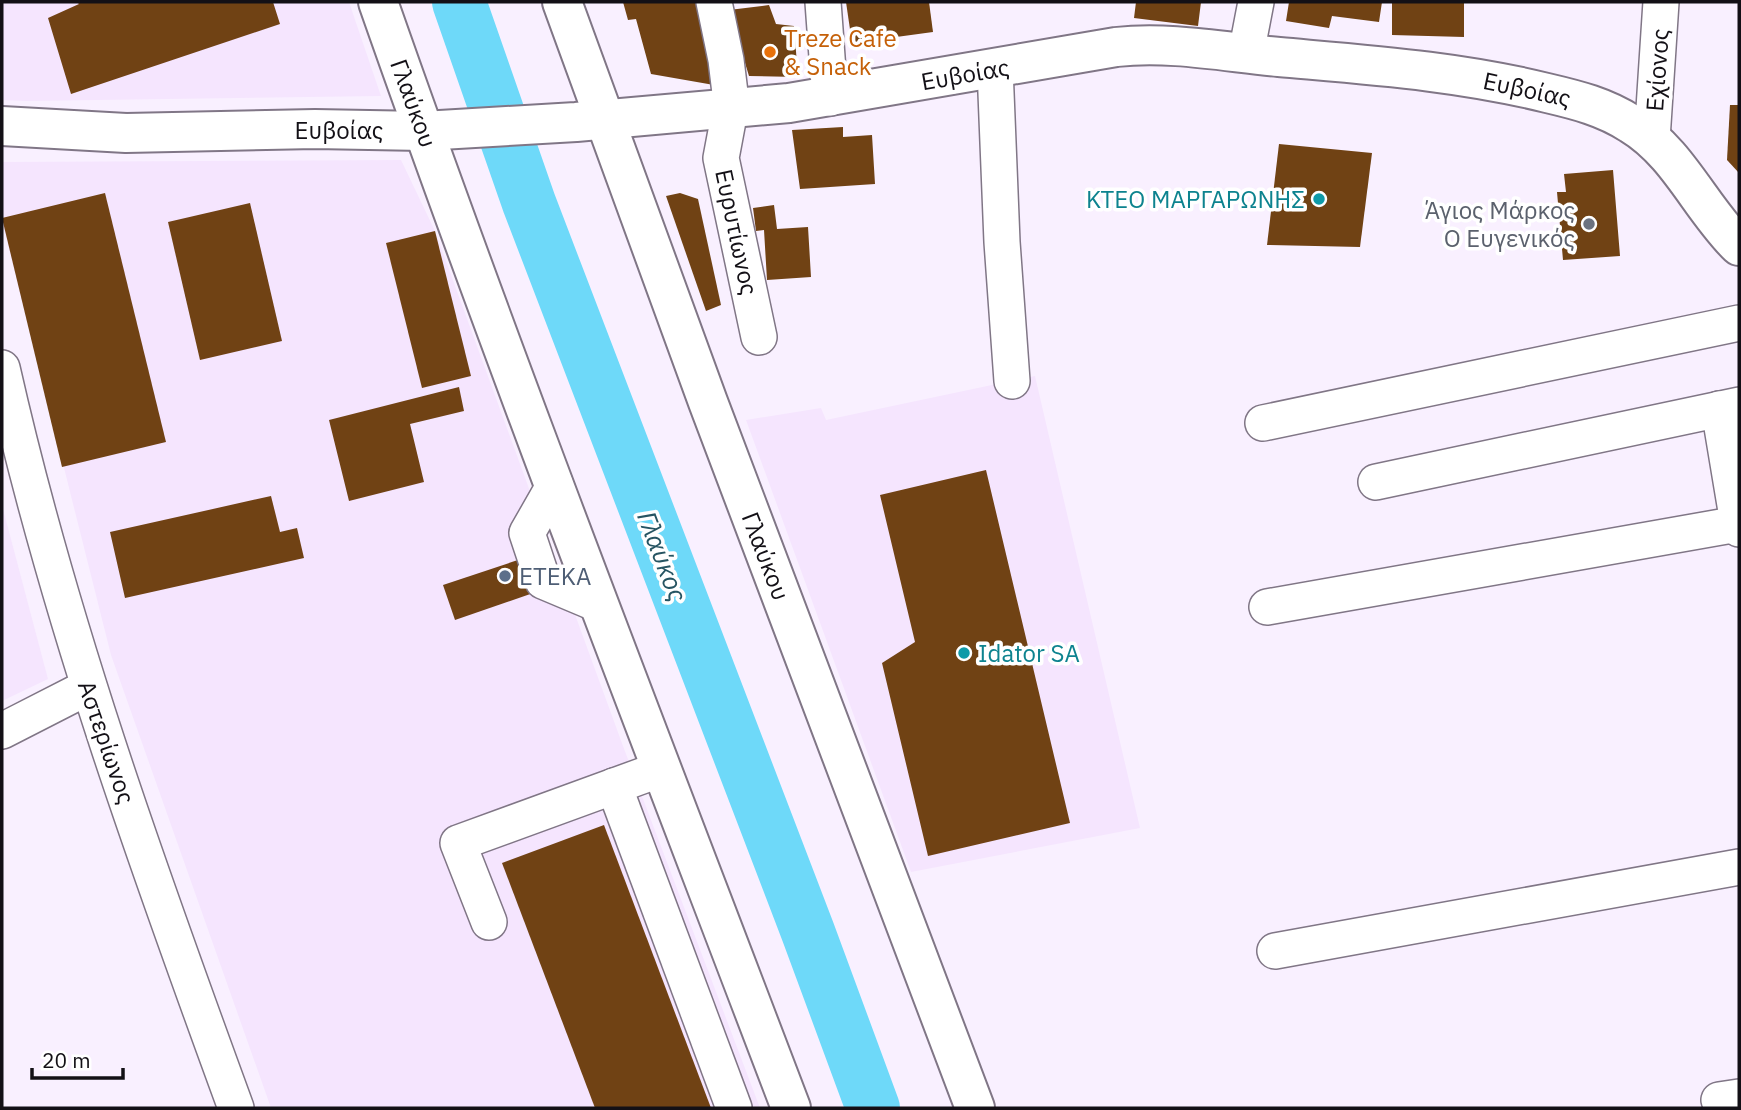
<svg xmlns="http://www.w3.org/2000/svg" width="1741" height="1110" font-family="'IBM Plex Sans',sans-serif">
<rect width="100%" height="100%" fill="#f9f0ff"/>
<g fill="#f5e5fe">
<polygon points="2,2 349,2 381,96 26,101 2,100"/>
<polygon points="401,160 435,231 623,746 760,1108 271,1108 111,655 2,221 2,162"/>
<polygon points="1035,376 1140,828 911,872 746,420 821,408 826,420"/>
<polygon points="2,505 48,679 2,701"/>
</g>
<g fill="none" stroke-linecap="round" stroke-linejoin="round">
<polyline stroke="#6ed9f9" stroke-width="54" points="459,2 529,203 808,932 873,1108"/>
</g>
<g fill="#704214">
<polygon points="77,2 273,2 280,24 71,94 48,18 79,4"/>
<polygon points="623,2 697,2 714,85 651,74 636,19 628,20"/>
<polygon points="846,2 929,2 933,32 852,43"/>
<polygon points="1136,2 1201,2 1198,26 1134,18"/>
<polygon points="1289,2 1382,2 1379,22 1332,16 1329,28 1286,21"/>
<polygon points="1392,2 1464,2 1464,37 1392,35"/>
<polygon points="769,5 776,24 794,26 798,77 749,76 729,10"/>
<polygon points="1730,105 1739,105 1739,173 1727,160"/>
<polygon points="843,127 843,137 872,135 875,184 800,189 792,130"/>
<polygon points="1279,144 1372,153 1360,247 1267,245"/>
<polygon points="1613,170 1620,256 1563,260 1557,192 1566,192 1564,174"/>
<polygon points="105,193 166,442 62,467 2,218"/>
<polygon points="680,193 698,199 721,305 706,311 666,196"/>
<polygon points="250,203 282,341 200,360 168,222"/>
<polygon points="774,205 777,229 808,227 811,277 767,280 764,230 756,231 753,208"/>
<polygon points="435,231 471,376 422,388 386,243"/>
<polygon points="459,387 464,411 410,424 424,482 349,501 329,420"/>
<polygon points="986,470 1070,823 928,856 882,663 915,642 880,495"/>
<polygon points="271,496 280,532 297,528 304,558 125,598 110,532"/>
<polygon points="527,557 539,591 455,620 443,585"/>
<polygon points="604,825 711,1108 595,1108 502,863"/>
</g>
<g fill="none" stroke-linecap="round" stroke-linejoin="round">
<g stroke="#807686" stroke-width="38">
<g id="minor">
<polyline points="714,2 726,60 730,93 730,110 721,158 759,337"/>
<polyline points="823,2 830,98"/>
<polyline points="1246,54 1256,2"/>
<polyline points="995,68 1002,242 1012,381"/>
<polyline points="1652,139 1661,2"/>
<path d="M2,368c57,253 145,497 234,740"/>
<polyline points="1719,409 1739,529"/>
<polyline points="1263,423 1739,323"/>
<polyline points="1376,482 1739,405"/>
<polyline points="555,484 527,533 543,581 600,605"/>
<polyline points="1267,607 1738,524"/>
<polyline points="2,731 88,687"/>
<polyline points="614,786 734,1108"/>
<polyline points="489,922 458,843 661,769"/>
<polyline points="1275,951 1739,867"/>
<polyline points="1719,1100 1739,1097"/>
</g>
</g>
<g stroke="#807686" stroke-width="42">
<g id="major">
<path d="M378,2c130,371 273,738 413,1106"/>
<polyline points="562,2 708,402 975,1108"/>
<path d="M2,126l124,7 189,-4 108,2 153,-9 213,-19 327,-56c54,-6 109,5 163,10 90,8 180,14 268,36 30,7 58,14 84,31 48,29 69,84 108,122"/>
</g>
</g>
<use href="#minor" stroke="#fff" stroke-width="35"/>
<use href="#major" stroke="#fff" stroke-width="38"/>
</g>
<circle fill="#e8710a" stroke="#fff" stroke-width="2.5" cx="770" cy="52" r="7"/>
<g fill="#0f9aa8" stroke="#fff" stroke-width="2.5">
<circle cx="1319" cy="199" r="7"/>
<circle cx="964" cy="653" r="7"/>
</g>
<circle fill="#6b7280" stroke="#fff" stroke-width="2.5" cx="1589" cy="224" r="7"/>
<circle fill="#5c6f8a" stroke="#fff" stroke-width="2.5" cx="505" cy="576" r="7"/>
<g text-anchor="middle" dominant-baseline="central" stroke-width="7" stroke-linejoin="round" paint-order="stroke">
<g font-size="24" fill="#c56008" stroke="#fff" text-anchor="start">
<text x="784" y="38">Treze Cafe<tspan x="784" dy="28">&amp; Snack</tspan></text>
</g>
<g font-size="24" fill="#131016" stroke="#fff">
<text transform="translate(1657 70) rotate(-86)">Εχίονος</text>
<text transform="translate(965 74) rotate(-10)">Ευβοίας</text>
<text transform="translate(1527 89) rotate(12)">Ευβοίας</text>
<text transform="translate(414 103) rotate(70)">Γλαύκου</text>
<text x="339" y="130">Ευβοίας</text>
<text transform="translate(737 232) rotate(78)">Ευρυτίωνος</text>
<text transform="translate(766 556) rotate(69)">Γλαύκου</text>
<text transform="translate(107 742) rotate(71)">Αστερίωνος</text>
</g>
<g font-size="24" fill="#0d838f" stroke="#fff" text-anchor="end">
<text x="1305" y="199">ΚΤΕΟ ΜΑΡΓΑΡΩΝΗΣ</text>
<text x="978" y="653" text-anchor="start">Idator SA</text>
</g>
<g font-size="24" fill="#5b616d" stroke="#fff" text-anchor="end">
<text x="1575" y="210">Άγιος Μάρκος<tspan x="1575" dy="28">Ο Ευγενικός</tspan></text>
</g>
<g font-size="24" fill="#4e5e75" stroke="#fff" text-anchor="start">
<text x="519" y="576">ΕΤΕΚΑ</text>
</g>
<g font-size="26" font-style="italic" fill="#265462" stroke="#fff">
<text transform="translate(663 556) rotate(69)">Γλαύκος</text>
</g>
</g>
<rect width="1741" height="1110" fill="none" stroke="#131016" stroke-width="7"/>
<path d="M32 1068v10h91v-10" fill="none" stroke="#131016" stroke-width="3.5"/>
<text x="42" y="1068" font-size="21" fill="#131016" stroke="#ffffff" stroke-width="5" paint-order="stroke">20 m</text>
</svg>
